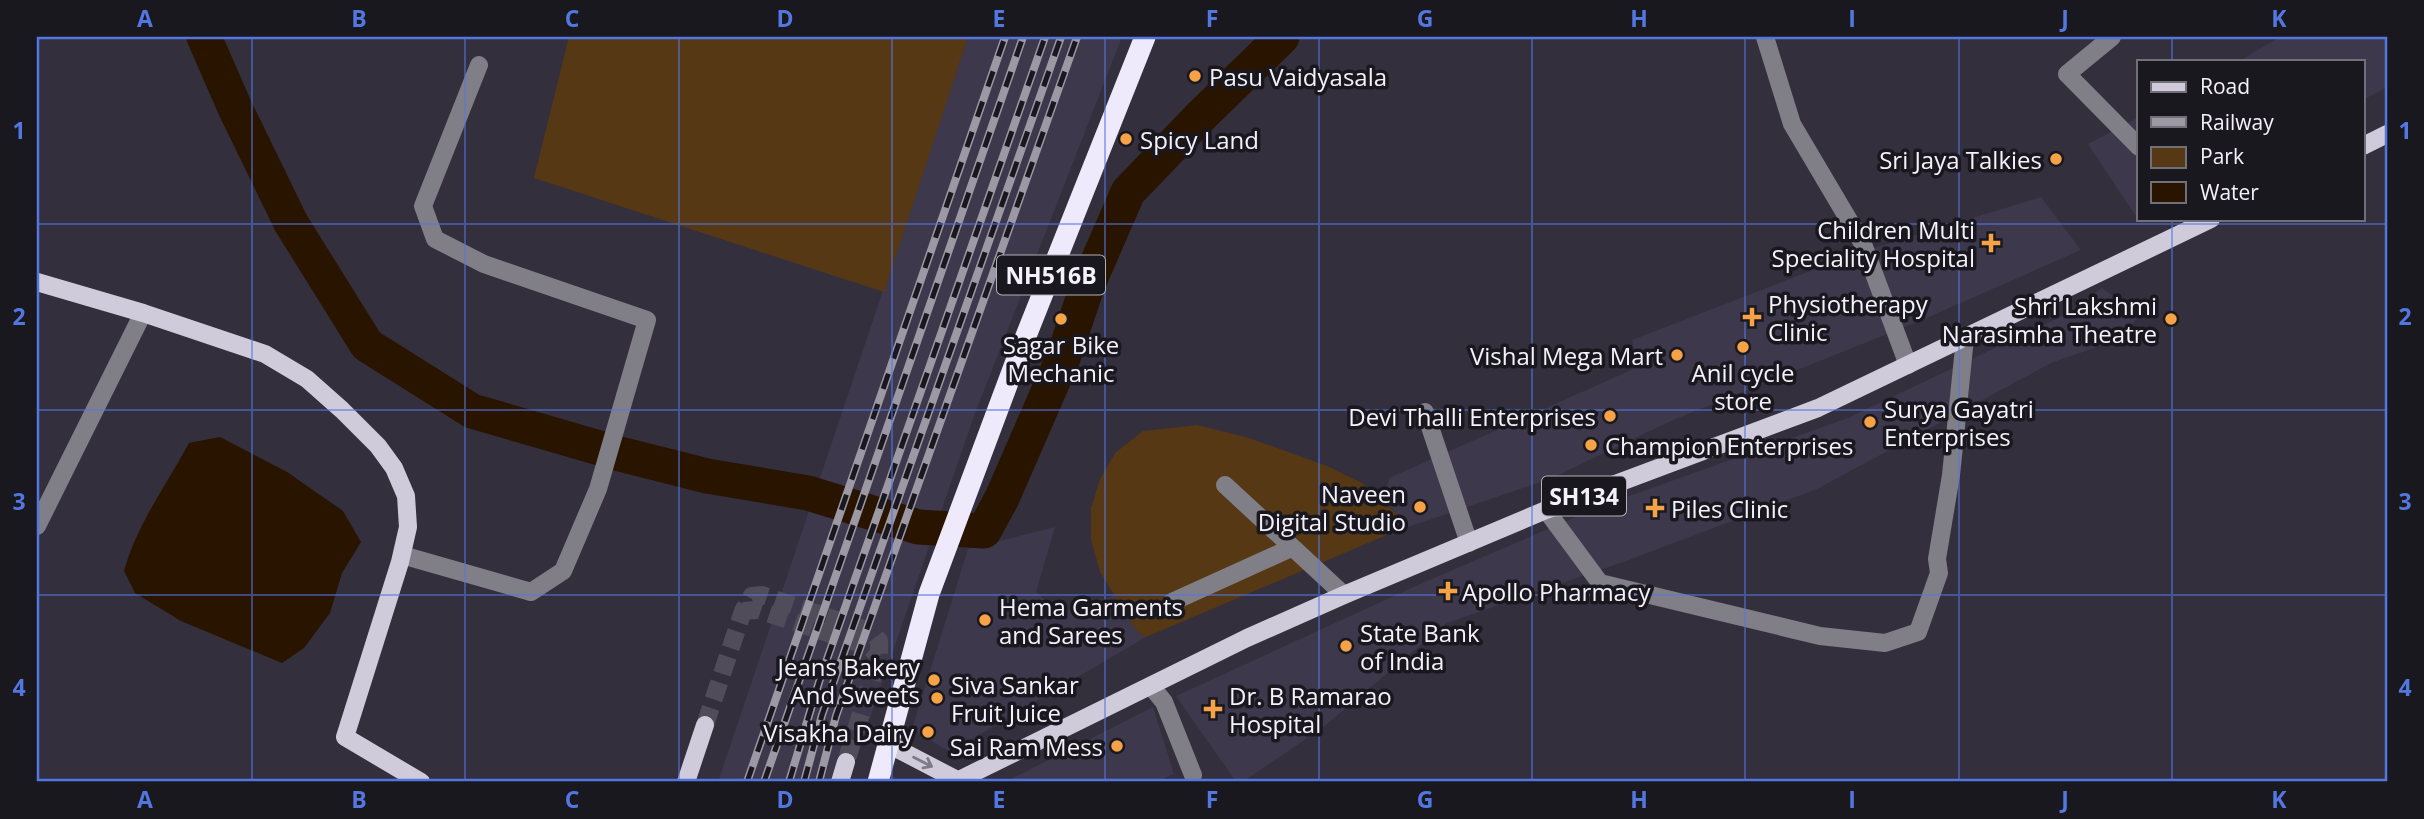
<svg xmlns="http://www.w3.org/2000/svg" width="2424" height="819" font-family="'Open Sans',sans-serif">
<rect width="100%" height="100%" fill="#332f3d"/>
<g fill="#3d384c">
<polygon points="968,37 1122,37 974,416 848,782 718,782"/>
<polygon points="2280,37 2387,37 2387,87 2363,100 2363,61 2239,61"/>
<polygon points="2139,117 2139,213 2135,215 2088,144"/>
<polygon points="2041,197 2081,250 1922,320 1673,420 1550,479 1396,531 1398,515 1384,501 1389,478 1638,367 1632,340 1857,253"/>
<polygon points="2102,288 2140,315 2120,339 2051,363 1817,489 1626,561 1447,623 1321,729 1242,782 1236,782 1176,696 1420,584 1604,505 1848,418 2062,316"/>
<polygon points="1055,527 1036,592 1059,613 1116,595 1136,630 1146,637 950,752 912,729 968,549"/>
<polygon points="1153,707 1174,774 1156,782 1005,782"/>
</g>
<g fill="#573815">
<polygon points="569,37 968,37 884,292 534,178"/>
<polygon points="1197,425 1249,438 1327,466 1362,483 1398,515 1396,531 1146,637 1136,630 1100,572 1091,539 1091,508 1100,479 1115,453 1143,431"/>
</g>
<path fill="#291400" d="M220,437l67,35 56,39 18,31 -19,31 -12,40 -26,35 -22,15 -101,-42 -46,-28 -11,-22c13,-47 42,-85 65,-128z"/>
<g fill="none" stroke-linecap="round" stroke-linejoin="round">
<polyline stroke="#291400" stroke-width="35" points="204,37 235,108 291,223 367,345 472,411 620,454 707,476 808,493 918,527 984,531 1002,498 1063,358 1088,284 1128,192 1202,115 1282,37"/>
<g stroke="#504c5a" stroke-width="18" stroke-dasharray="18 9" stroke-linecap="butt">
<polyline points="743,611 758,610 870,647 879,656"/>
<polyline points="705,725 743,611 752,596 762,595 872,632 879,641 879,656 846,762"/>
</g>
<g stroke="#807e86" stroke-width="18">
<polyline points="1765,37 1792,124 1863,244 1908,365"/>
<polyline points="2112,37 2067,74 2139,147"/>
<polyline points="1425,412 1469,543"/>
<polyline points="1225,485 1344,595"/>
<polyline points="1546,510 1600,583 1820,636 1885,643 1918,632 1939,573 1937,559 1951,475 1965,338"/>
<polyline points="37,526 143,313"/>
<polyline points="402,555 531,592 563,571 598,489 647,320 484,264 435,239 423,206 479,65"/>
<polyline points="1172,602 1291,548"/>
<polyline points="1151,686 1164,702 1193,775"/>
</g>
<g stroke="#cfcbdb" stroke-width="18">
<polyline points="2363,146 2387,134"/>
<polyline points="37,282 143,313 265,354 307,379 342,410 378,446 394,468 406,496 408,527 400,562 345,737 421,782"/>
<polyline points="888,744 959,781"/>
<polyline points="686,782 705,725"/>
<polyline points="840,782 846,762"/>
<polyline points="955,782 1247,638 1344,595 1546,510 1818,408 2211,219"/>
</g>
<polyline stroke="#eeeafc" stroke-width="21" points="878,782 929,594 1016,361 1145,37"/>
<g stroke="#9c99a4" stroke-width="8">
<g id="rail">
<polyline points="747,782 1005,37"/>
<polyline points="764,782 1023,37"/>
<polyline points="789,782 819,682 1045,37"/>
<polyline points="804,782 822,715 1061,37"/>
<polyline points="819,782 836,716 1077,37"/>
</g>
</g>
<use href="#rail" stroke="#1a181f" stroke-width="5" stroke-dasharray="16" stroke-linecap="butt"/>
</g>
<defs><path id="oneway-shaft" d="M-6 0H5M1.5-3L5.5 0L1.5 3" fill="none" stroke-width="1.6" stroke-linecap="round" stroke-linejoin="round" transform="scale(1.75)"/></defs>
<use stroke="#7e7a86" href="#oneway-shaft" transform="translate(923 762) rotate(27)"/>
<path fill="none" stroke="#5377e1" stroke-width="2" stroke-opacity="0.55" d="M252,37v745M465,37v745M679,37v745M892,37v745M1105,37v745M1319,37v745M1532,37v745M1745,37v745M1959,37v745M2172,37v24M2172,219v563M37,224h2350M37,410h2350M37,595h2350"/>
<g fill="#f6a247" stroke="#1a181f" stroke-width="2.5">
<circle cx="1195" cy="76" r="7"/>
<circle cx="1126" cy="139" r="7"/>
<circle cx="2056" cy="159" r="7"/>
<path d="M1987.5 232.5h7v7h7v7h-7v7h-7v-7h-7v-7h7z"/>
<path d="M1748.5 306.5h7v7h7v7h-7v7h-7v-7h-7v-7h7z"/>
<circle cx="1061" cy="319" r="7"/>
<circle cx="2171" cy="319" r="7"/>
<circle cx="1743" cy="347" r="7"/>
<circle cx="1677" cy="355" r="7"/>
<circle cx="1610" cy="416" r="7"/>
<circle cx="1870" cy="422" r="7"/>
<circle cx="1591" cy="445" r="7"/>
<circle cx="1420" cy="507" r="7"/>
<path d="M1651.5 497.5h7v7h7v7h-7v7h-7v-7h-7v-7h7z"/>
<path d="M1444.5 580.5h7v7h7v7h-7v7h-7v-7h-7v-7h7z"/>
<circle cx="985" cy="620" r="7"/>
<circle cx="1346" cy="646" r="7"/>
<circle cx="934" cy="680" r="7"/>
<circle cx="937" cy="698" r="7"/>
<path d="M1209.5 698.5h7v7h7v7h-7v7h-7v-7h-7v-7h7z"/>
<circle cx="928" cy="732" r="7"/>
<circle cx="1117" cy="746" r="7"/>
</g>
<g text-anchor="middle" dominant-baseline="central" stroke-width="7" stroke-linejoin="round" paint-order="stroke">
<g fill="#1a181f" stroke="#b3b0b9" stroke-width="2">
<rect x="997" y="255.5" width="108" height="39" rx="5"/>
<rect x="1542" y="476.5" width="84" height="39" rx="5"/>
</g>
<g font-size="23" font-weight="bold" fill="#f4f1fb">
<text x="1051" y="275">NH516B</text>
<text x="1584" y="496">SH134</text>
</g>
<g font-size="24" fill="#f4f1fb" stroke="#1a181f" text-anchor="start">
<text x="1209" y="76">Pasu Vaidyasala</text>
<text x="1140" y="139">Spicy Land</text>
<text x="2042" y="159" text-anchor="end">Sri Jaya Talkies</text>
<text x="1975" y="229" text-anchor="end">Children Multi<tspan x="1975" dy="28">Speciality Hospital</tspan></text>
<text x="1768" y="303">Physiotherapy<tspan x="1768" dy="28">Clinic</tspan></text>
<text x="2157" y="305" text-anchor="end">Shri Lakshmi<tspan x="2157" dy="28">Narasimha Theatre</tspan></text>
<text x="1061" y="344" text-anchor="middle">Sagar Bike<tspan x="1061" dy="28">Mechanic</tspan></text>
<text x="1663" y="355" text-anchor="end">Vishal Mega Mart</text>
<text x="1743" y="372" text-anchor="middle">Anil cycle<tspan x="1743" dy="28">store</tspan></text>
<text x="1884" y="408">Surya Gayatri<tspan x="1884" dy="28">Enterprises</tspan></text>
<text x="1596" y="416" text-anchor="end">Devi Thalli Enterprises</text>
<text x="1605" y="445">Champion Enterprises</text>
<text x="1406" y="493" text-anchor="end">Naveen<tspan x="1406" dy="28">Digital Studio</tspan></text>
<text x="1671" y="508">Piles Clinic</text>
<text x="1462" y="591">Apollo Pharmacy</text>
<text x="999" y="606">Hema Garments<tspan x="999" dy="28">and Sarees</tspan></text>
<text x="1360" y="632">State Bank<tspan x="1360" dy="28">of India</tspan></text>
<text x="920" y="666" text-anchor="end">Jeans Bakery<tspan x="920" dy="28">And Sweets</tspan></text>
<text x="951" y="684">Siva Sankar<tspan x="951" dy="28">Fruit Juice</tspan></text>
<text x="1229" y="695">Dr. B Ramarao<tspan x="1229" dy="28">Hospital</tspan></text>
<text x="914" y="732" text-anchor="end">Visakha Dairy</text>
<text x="1103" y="746" text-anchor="end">Sai Ram Mess</text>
</g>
</g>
<rect width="2424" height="819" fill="none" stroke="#1a181f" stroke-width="77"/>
<rect x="2137" y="60" width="228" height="161" fill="#1a181f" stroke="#716f77" stroke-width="2"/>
<rect x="2151" y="82" width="35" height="10" fill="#cfcbdb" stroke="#716f77" stroke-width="2"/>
<text x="2200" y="94" font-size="21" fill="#f4f1fb">Road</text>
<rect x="2151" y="117" width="35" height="10" fill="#9c99a4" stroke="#716f77" stroke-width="2"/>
<text x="2200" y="130" font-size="21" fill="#f4f1fb">Railway</text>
<rect x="2151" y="147" width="35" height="21" fill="#573815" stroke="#716f77" stroke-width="2"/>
<text x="2200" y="164" font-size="21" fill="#f4f1fb">Park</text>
<rect x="2151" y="182" width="35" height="21" fill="#291400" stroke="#716f77" stroke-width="2"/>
<text x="2200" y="200" font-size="21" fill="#f4f1fb">Water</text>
<rect x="38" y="38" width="2348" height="742" fill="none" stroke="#5377e1" stroke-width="2.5"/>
<g font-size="23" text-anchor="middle" font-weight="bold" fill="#5377e1">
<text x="145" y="27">A</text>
<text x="359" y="27">B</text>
<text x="572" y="27">C</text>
<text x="785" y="27">D</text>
<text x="999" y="27">E</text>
<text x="1212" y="27">F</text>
<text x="1425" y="27">G</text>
<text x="1639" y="27">H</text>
<text x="1852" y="27">I</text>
<text x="2065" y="27">J</text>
<text x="2279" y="27">K</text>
<text x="19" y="139">1</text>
<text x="2405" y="139">1</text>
<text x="19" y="325">2</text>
<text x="2405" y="325">2</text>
<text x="19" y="510">3</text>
<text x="2405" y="510">3</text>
<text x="19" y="696">4</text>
<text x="2405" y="696">4</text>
<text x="145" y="808">A</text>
<text x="359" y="808">B</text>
<text x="572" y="808">C</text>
<text x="785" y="808">D</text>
<text x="999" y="808">E</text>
<text x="1212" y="808">F</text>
<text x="1425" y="808">G</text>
<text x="1639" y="808">H</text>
<text x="1852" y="808">I</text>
<text x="2065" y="808">J</text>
<text x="2279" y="808">K</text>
</g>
</svg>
